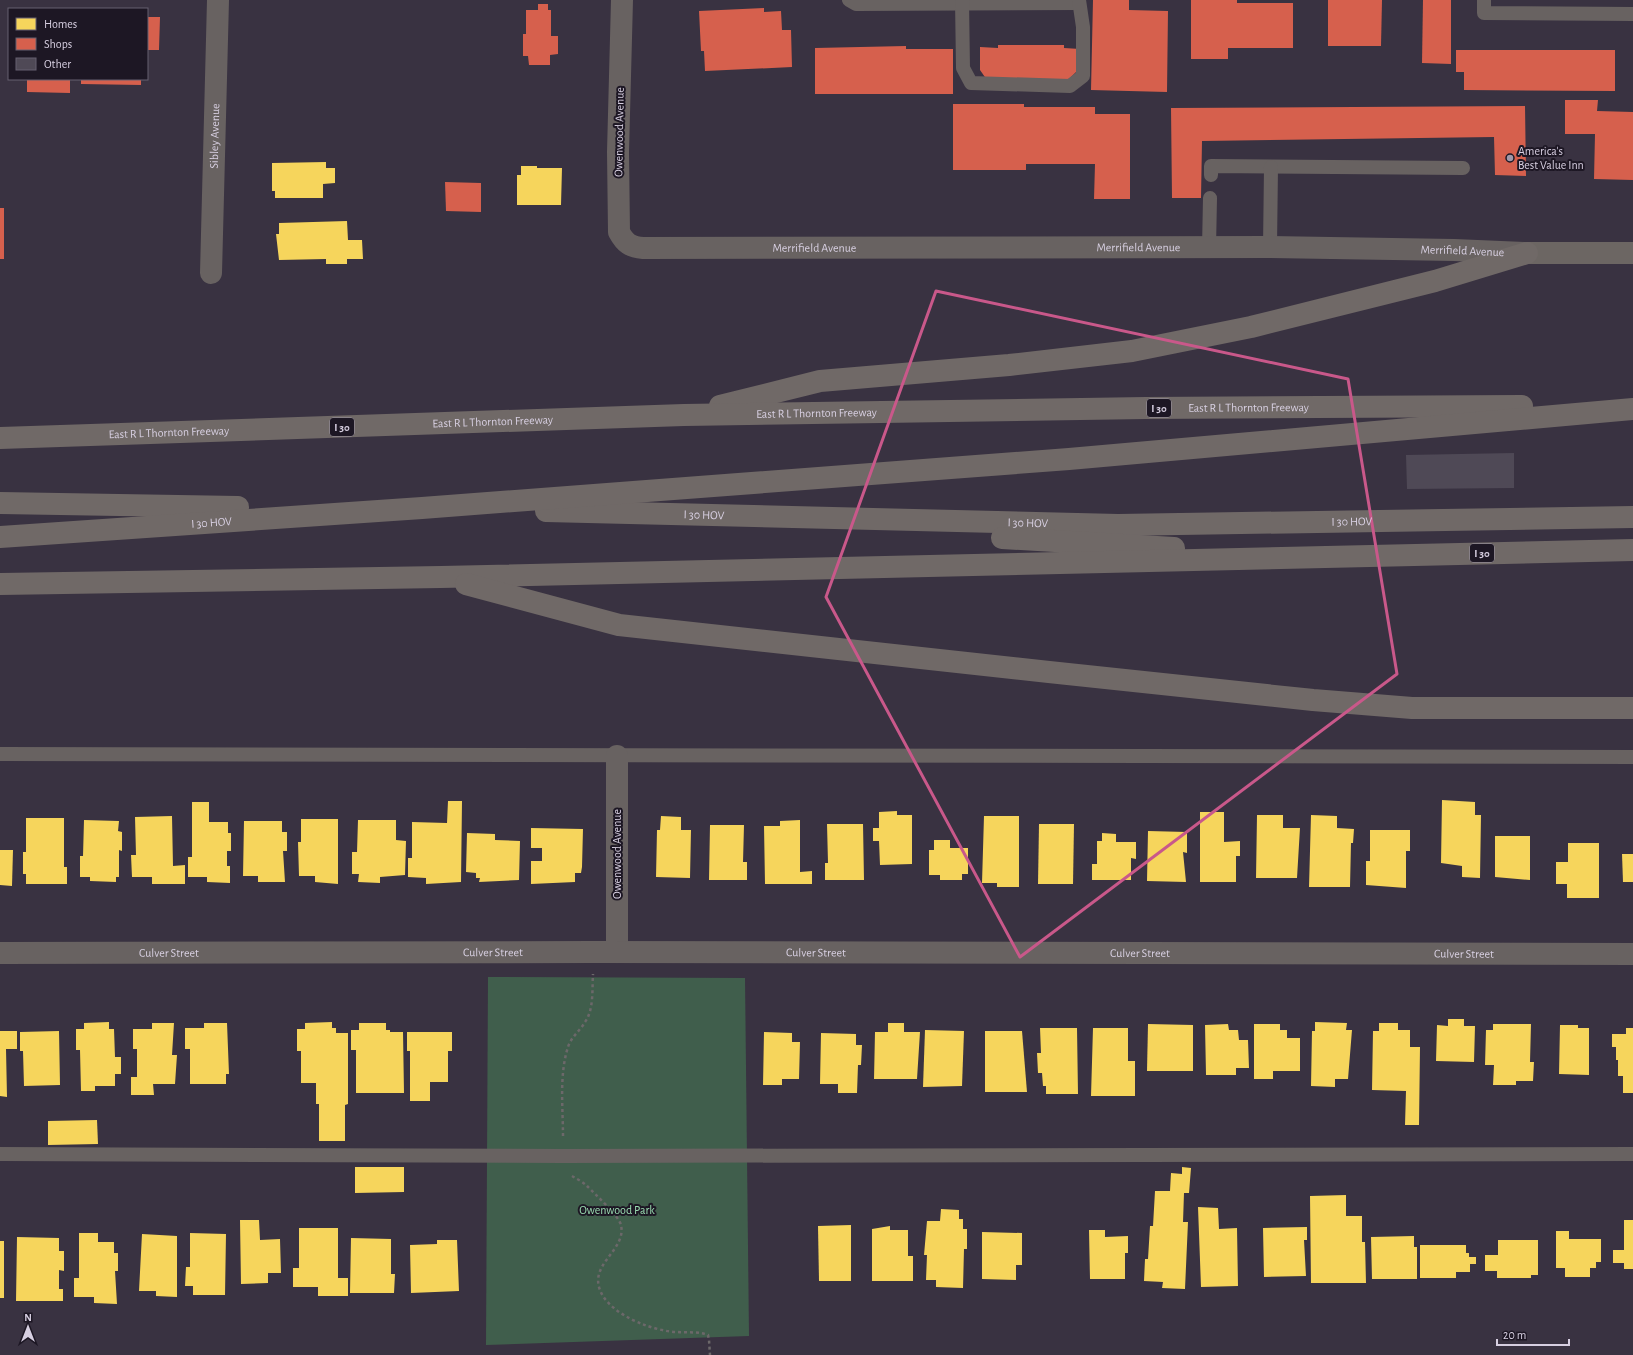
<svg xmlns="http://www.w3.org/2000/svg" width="1633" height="1355" font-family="'Alegreya Sans',sans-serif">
<rect width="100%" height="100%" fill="#393241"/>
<polygon fill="#405e4c" points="488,977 745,978 749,1336 486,1345"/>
<g fill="#f6d55c">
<polygon points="326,162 326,168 335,168 335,183 323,184 323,198 275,198 275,191 272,191 272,163"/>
<polygon points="521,166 537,166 537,168 562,168 561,205 517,205 517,175 521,175"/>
<polygon points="347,221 348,240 362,240 363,259 347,259 347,264 326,264 326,259 279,260 276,234 279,234 279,223"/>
<polygon points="1442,800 1475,802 1475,815 1481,815 1480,878 1462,877 1462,866 1441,863"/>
<polygon points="448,801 462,801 461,882 426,884 426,878 408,877 408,858 412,858 412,822 447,823"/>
<polygon points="192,802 209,802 209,822 228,822 228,833 231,833 231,851 227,851 227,866 230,866 230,883 207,882 207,877 188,877 188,857 192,857"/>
<polygon points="897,811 897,815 912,815 912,864 880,865 879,841 873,841 873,828 879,828 879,812"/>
<polygon points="1200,812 1224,812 1224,842 1240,841 1240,856 1236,856 1236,882 1200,882"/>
<polygon points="1257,815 1283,815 1283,828 1300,828 1297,878 1256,878"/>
<polygon points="1311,815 1337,816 1337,828 1354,829 1353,843 1351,843 1350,887 1309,887"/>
<polygon points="172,816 173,866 185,865 185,884 152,884 152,877 132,877 131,855 136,855 135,817"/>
<polygon points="661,816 681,817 681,830 691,830 690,878 656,877 657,830 660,830"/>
<polygon points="984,816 1019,816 1019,887 997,887 997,883 982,883"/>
<polygon points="26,818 64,818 64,867 67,867 67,884 26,884 26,874 23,874 23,852 26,852"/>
<polygon points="301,819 338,819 338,884 315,882 315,876 299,876 298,842 301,842"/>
<polygon points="84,820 119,821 118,831 122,832 122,851 119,850 119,877 116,877 116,882 90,881 90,877 80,877 80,856 83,856"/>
<polygon points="358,820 396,820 396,840 406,841 405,875 380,877 380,883 358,882 359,874 352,874 352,852 357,852"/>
<polygon points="800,820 800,872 812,871 812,884 765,884 764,826 780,826 780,821"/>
<polygon points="244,821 282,821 282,832 287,832 287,851 283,851 285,882 258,882 258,876 243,876"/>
<polygon points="827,824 863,824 864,880 825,880 825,863 828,863"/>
<polygon points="1039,824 1074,824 1073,884 1038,884"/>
<polygon points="710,825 744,825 743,862 747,862 747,880 709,880"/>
<polygon points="531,828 583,829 582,867 581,873 575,873 575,882 531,884 531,861 542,861 542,848 531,848"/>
<polygon points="1370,830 1410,830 1410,851 1406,851 1406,888 1366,885 1366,861 1370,861"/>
<polygon points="1148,831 1187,832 1187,853 1183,852 1186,882 1147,881"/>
<polygon points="467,833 495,834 495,840 520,841 519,880 479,882 480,878 476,878 476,873 466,872"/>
<polygon points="1102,833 1116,834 1116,842 1136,842 1136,859 1131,858 1131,880 1092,880 1092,864 1097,864 1097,841 1102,841"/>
<polygon points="1495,836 1530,836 1530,880 1495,877"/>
<polygon points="934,840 950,840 950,848 968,848 968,874 962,874 962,880 940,880 940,875 929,875 929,850 934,850"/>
<polygon points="1568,843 1599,843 1599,898 1567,898 1567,884 1556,884 1556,862 1568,862"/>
<polygon points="0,850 13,850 12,886 0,885"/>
<polygon points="1622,854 1633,854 1633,882 1623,882"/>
<polygon points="1448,1019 1464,1019 1464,1026 1475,1026 1474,1062 1436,1061 1437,1025 1448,1026"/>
<polygon points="109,1022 109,1029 114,1029 115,1057 121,1057 121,1074 115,1074 115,1086 95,1086 95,1091 81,1091 80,1050 76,1050 76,1029 84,1029 84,1023"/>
<polygon points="332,1022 332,1028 336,1028 336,1033 348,1033 348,1104 345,1105 345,1141 319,1141 319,1104 316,1104 316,1083 301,1083 301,1051 297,1051 297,1029 305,1029 305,1023"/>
<polygon points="1315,1022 1347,1023 1346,1030 1352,1030 1348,1079 1335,1079 1335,1087 1311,1086 1312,1031 1315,1031"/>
<polygon points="152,1023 174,1023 172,1055 177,1055 175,1084 153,1084 154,1095 131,1095 131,1077 137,1077 137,1049 133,1049 133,1029 152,1029"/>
<polygon points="204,1023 227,1023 229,1074 226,1074 226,1084 190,1084 190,1049 185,1049 185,1028 204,1028"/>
<polygon points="359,1023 386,1023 386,1030 390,1030 390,1032 403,1032 404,1093 356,1093 356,1050 351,1050 351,1030 359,1030"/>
<polygon points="888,1023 904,1023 904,1032 920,1032 917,1079 874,1079 875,1032 888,1032"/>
<polygon points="1379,1023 1398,1023 1398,1030 1410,1030 1410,1047 1420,1047 1419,1125 1405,1125 1406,1091 1372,1090 1373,1031 1379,1031"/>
<polygon points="1148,1024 1193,1025 1193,1071 1147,1071"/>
<polygon points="1228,1024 1229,1030 1238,1030 1239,1040 1248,1040 1249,1068 1236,1068 1236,1075 1206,1075 1205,1025"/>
<polygon points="1254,1024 1280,1024 1280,1030 1287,1030 1287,1038 1300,1038 1300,1071 1273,1071 1273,1079 1254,1079"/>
<polygon points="1493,1024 1531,1024 1530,1062 1534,1062 1533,1081 1516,1081 1516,1085 1493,1085 1494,1065 1485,1065 1486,1030 1493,1030"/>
<polygon points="1560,1025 1578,1025 1578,1028 1589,1028 1589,1075 1559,1074"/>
<polygon points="1040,1028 1077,1028 1078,1094 1046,1094 1046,1086 1043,1086 1042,1073 1038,1073 1037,1053 1041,1053"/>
<polygon points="1093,1028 1128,1028 1128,1061 1135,1061 1135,1096 1091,1096"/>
<polygon points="1626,1028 1633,1028 1633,1093 1623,1093 1623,1076 1618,1076 1618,1060 1616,1060 1616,1047 1612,1047 1612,1034 1626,1034"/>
<polygon points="925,1030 964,1031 962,1086 923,1087"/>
<polygon points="0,1031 17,1031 17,1049 6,1049 7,1097 0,1096"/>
<polygon points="59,1031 60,1085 24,1086 23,1051 20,1051 20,1032"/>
<polygon points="985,1031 1022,1031 1027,1092 985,1092"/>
<polygon points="407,1032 452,1032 452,1051 448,1051 448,1082 430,1082 430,1101 410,1101 410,1051 407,1051"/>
<polygon points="764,1032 792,1033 792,1042 800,1042 799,1079 782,1079 782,1085 763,1085"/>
<polygon points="821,1033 856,1034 856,1045 862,1045 861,1065 858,1065 857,1093 838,1093 838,1084 820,1084"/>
<polygon points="97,1120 98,1144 48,1145 48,1121"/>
<polygon points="355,1167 404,1167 404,1192 355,1193"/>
<polygon points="1182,1167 1191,1168 1189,1193 1184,1193 1183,1222 1188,1222 1185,1289 1162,1288 1163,1282 1144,1281 1145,1259 1148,1259 1150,1226 1153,1226 1155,1191 1170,1191 1171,1173 1182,1174"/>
<polygon points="1346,1195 1346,1216 1362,1216 1362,1242 1365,1242 1366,1283 1311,1283 1310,1196"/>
<polygon points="1198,1207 1218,1208 1219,1229 1237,1228 1238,1286 1201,1287"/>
<polygon points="941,1209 959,1210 959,1219 963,1219 963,1229 967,1229 967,1249 964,1249 963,1288 936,1287 936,1280 926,1280 927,1255 924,1255 927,1221 940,1221"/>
<polygon points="240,1220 259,1220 260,1240 280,1239 281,1273 268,1273 268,1283 241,1284"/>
<polygon points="1624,1220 1633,1220 1633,1269 1624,1269 1624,1263 1613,1263 1613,1250 1624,1250"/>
<polygon points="851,1225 851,1281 819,1281 818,1226"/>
<polygon points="890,1226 890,1230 908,1230 908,1256 913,1256 913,1281 872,1281 872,1229"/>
<polygon points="1307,1227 1307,1240 1304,1240 1306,1276 1264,1277 1263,1228"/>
<polygon points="299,1228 338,1228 338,1278 348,1278 348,1296 318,1296 318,1287 293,1287 293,1268 299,1268"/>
<polygon points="1089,1230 1105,1230 1105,1237 1128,1236 1128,1253 1125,1253 1125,1279 1090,1279"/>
<polygon points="1556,1231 1569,1231 1569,1239 1601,1239 1601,1262 1596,1262 1596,1268 1590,1268 1590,1277 1565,1277 1565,1268 1556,1268"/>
<polygon points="982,1232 1022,1233 1022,1265 1016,1265 1016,1280 982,1279"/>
<polygon points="79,1233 98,1233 98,1242 114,1242 114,1253 118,1253 118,1271 115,1271 117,1304 94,1303 94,1297 74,1297 74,1278 79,1278"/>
<polygon points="190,1233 226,1234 225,1295 193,1295 193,1286 185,1286 186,1267 190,1267"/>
<polygon points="142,1234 177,1236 177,1297 156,1296 156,1291 139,1291"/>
<polygon points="1414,1236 1414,1247 1417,1247 1417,1279 1372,1279 1371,1237"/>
<polygon points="17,1237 59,1238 59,1251 64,1251 64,1271 59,1270 59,1289 63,1289 63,1301 16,1301"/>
<polygon points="351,1238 391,1239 391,1274 395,1274 394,1293 350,1293"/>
<polygon points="437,1240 457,1240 459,1291 411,1293 410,1245 437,1244"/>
<polygon points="1498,1240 1538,1240 1538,1275 1531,1275 1531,1278 1497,1278 1497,1271 1485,1271 1485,1255 1498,1255"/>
<rect x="0" y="1241" width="4" height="57"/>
<polygon points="1420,1245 1466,1245 1466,1253 1469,1253 1469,1257 1476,1257 1476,1264 1470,1264 1470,1272 1456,1272 1456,1278 1420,1278"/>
</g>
<g fill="#d6604d">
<polygon points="1093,0 1129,0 1129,10 1168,11 1167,92 1091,90"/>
<polygon points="1191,0 1237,0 1237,3 1293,3 1293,48 1228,48 1228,59 1191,59"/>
<polygon points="1328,0 1382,0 1381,46 1328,46"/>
<polygon points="1423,0 1451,0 1451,64 1422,63"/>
<polygon points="538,4 548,4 548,10 551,10 551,36 558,36 558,54 550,55 550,65 529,65 528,56 523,56 523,34 526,34 526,10 538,10"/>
<polygon points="764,8 764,12 781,11 782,30 791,30 792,67 705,71 704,51 701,51 699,11"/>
<polygon points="147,17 160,17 159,50 147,50"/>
<polygon points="998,45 1064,45 1064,48 1080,49 1080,68 1068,80 987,80 980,70 980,47 998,48"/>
<polygon points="906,46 906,49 953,49 953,94 815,94 815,48"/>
<polygon points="1456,50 1615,50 1615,91 1464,90 1464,72 1456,72"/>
<polygon points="27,79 70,79 70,93 27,92"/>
<polygon points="81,79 141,79 141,85 81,84"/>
<polygon points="1565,100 1598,100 1597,111 1633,112 1633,180 1594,179 1595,134 1565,134"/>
<polygon points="953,104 1024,104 1024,107 1095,107 1095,114 1130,114 1130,199 1094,199 1095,164 1026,164 1026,170 953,170"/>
<polygon points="1525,106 1526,176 1495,175 1494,137 1202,141 1201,198 1172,198 1171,108"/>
<polygon points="445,182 481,183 481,212 446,211"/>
<rect x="0" y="208" width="4" height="51"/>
</g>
<polygon fill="#4f4956" points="1514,453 1514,488 1407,489 1406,455"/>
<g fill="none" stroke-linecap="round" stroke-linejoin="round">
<g stroke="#6c686a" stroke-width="2.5" stroke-dasharray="3 3" stroke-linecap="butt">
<path d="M563,1136c0,-28 -4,-61 5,-89 3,-10 12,-16 17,-25 9,-12 7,-33 8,-48"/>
<path d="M572,1176c5,3 11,6 15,10 7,7 32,30 34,39 6,27 -37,40 -18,71 8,13 26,23 39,28 11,4 24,8 36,8 10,1 20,-1 30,3l1,5 1,15"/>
</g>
<g stroke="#686261" stroke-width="14">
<polyline points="849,0 856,4 1079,3"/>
<polyline points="962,0 963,68 971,83 1070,86 1083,76 1083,27 1079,0"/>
<polyline points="1484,0 1484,13 1633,14"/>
<polyline points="1211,175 1211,166 1463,168"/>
<polyline points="1270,247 1271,167"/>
<polyline points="1209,248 1210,198"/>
<polyline points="0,754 1633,757"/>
<polyline points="0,1154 563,1156 1633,1154"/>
</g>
<g stroke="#686261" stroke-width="22">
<path id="s1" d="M622,0l-4,152 1,80c6,11 11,15 24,16l627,-1 184,3 70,3"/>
<path id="s2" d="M211,273l7,-273"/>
<polyline points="617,952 617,756"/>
<path id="s3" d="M0,953l593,-1 1040,2"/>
</g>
<polyline stroke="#6c6663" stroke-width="22" points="1527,253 1633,253"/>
<g stroke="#706967" stroke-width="22">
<polyline points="720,406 820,381 1009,365 1132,351 1251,327 1435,281 1527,253"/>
<path id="s4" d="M0,438l684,-23 462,-7 376,-2"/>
<polyline points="0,503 238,507"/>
<path id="s5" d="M546,511l572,14 515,-8"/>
<path id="s6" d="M0,537l422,-29 647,-49 564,-50"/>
<polyline points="1002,538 1174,548"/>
<polyline points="0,584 441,577 1633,550"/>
<polyline points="466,584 619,625 1049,672 1313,700 1412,708 1633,708"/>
</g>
</g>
<path fill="none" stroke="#c9588a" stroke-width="3" stroke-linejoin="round" d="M936,291l412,88 49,295 -377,283 -194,-360z"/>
<circle fill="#a098a9" stroke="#1d1724" stroke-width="1.5" cx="1510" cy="158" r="4"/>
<g text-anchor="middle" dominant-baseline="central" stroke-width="4" stroke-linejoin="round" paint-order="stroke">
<g fill="#1d1724" stroke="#9f98a8" stroke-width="1">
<rect x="1147" y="399" width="24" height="18" rx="3"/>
<rect x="330" y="418" width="24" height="18" rx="3"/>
<rect x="1470" y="544" width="24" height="18" rx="3"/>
</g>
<g font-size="11" font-weight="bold" fill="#d7cfe1">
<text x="1159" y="408">I 30</text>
<text x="342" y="427">I 30</text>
<text x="1482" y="553">I 30</text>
</g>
<g font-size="12" fill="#d7cfe1" stroke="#1d1724">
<text transform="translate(619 132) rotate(-89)">Owenwood Avenue</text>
<text stroke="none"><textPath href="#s2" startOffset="137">Sibley Avenue</textPath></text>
<text stroke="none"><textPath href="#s1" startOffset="434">Merrifield Avenue</textPath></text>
<text stroke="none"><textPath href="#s1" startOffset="758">Merrifield Avenue</textPath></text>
<text stroke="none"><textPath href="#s1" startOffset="1082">Merrifield Avenue</textPath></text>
<text stroke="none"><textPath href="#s4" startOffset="1249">East R L Thornton Freeway</textPath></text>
<text stroke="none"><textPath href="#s4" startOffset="817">East R L Thornton Freeway</textPath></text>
<text stroke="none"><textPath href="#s4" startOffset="493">East R L Thornton Freeway</textPath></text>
<text stroke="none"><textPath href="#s4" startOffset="169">East R L Thornton Freeway</textPath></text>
<text stroke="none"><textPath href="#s5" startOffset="158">I 30 HOV</textPath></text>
<text stroke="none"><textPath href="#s6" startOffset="212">I 30 HOV</textPath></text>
<text stroke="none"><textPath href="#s5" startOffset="806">I 30 HOV</textPath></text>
<text stroke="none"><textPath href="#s5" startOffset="482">I 30 HOV</textPath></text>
<text transform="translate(617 854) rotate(-90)">Owenwood Avenue</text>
<text stroke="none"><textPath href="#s3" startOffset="493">Culver Street</textPath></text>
<text stroke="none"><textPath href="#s3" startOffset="816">Culver Street</textPath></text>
<text stroke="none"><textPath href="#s3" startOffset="169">Culver Street</textPath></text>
<text stroke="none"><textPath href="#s3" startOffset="1140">Culver Street</textPath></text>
<text stroke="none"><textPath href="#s3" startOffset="1464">Culver Street</textPath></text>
</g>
<g font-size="12" fill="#d7cfe1" stroke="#1d1724" text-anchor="start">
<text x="1518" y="151">America's<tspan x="1518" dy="14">Best Value Inn</tspan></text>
</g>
<g font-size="12" fill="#9cdfb3" stroke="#1d1724">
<text x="617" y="1210">Owenwood Park</text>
</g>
</g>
<rect x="8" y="8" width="140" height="72" fill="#1d1724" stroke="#676170"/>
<rect x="16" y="18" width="20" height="12" fill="#f6d55c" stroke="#676170"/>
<text x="44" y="28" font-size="12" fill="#d7cfe1">Homes</text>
<rect x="16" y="38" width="20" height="12" fill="#d6604d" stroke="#676170"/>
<text x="44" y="48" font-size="12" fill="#d7cfe1">Shops</text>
<rect x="16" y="58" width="20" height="12" fill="#4f4956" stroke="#676170"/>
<text x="44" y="68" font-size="12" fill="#d7cfe1">Other</text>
<g transform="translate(28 1327)" stroke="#1d1724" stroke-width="3" paint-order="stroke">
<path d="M0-3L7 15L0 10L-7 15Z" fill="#d7cfe1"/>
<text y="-6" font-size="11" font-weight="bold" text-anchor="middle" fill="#d7cfe1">N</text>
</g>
<path d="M1497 1339v6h72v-6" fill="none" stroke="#d7cfe1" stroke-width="2"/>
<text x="1503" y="1339" font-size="12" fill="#d7cfe1" stroke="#1d1724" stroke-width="3" paint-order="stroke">20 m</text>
</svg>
